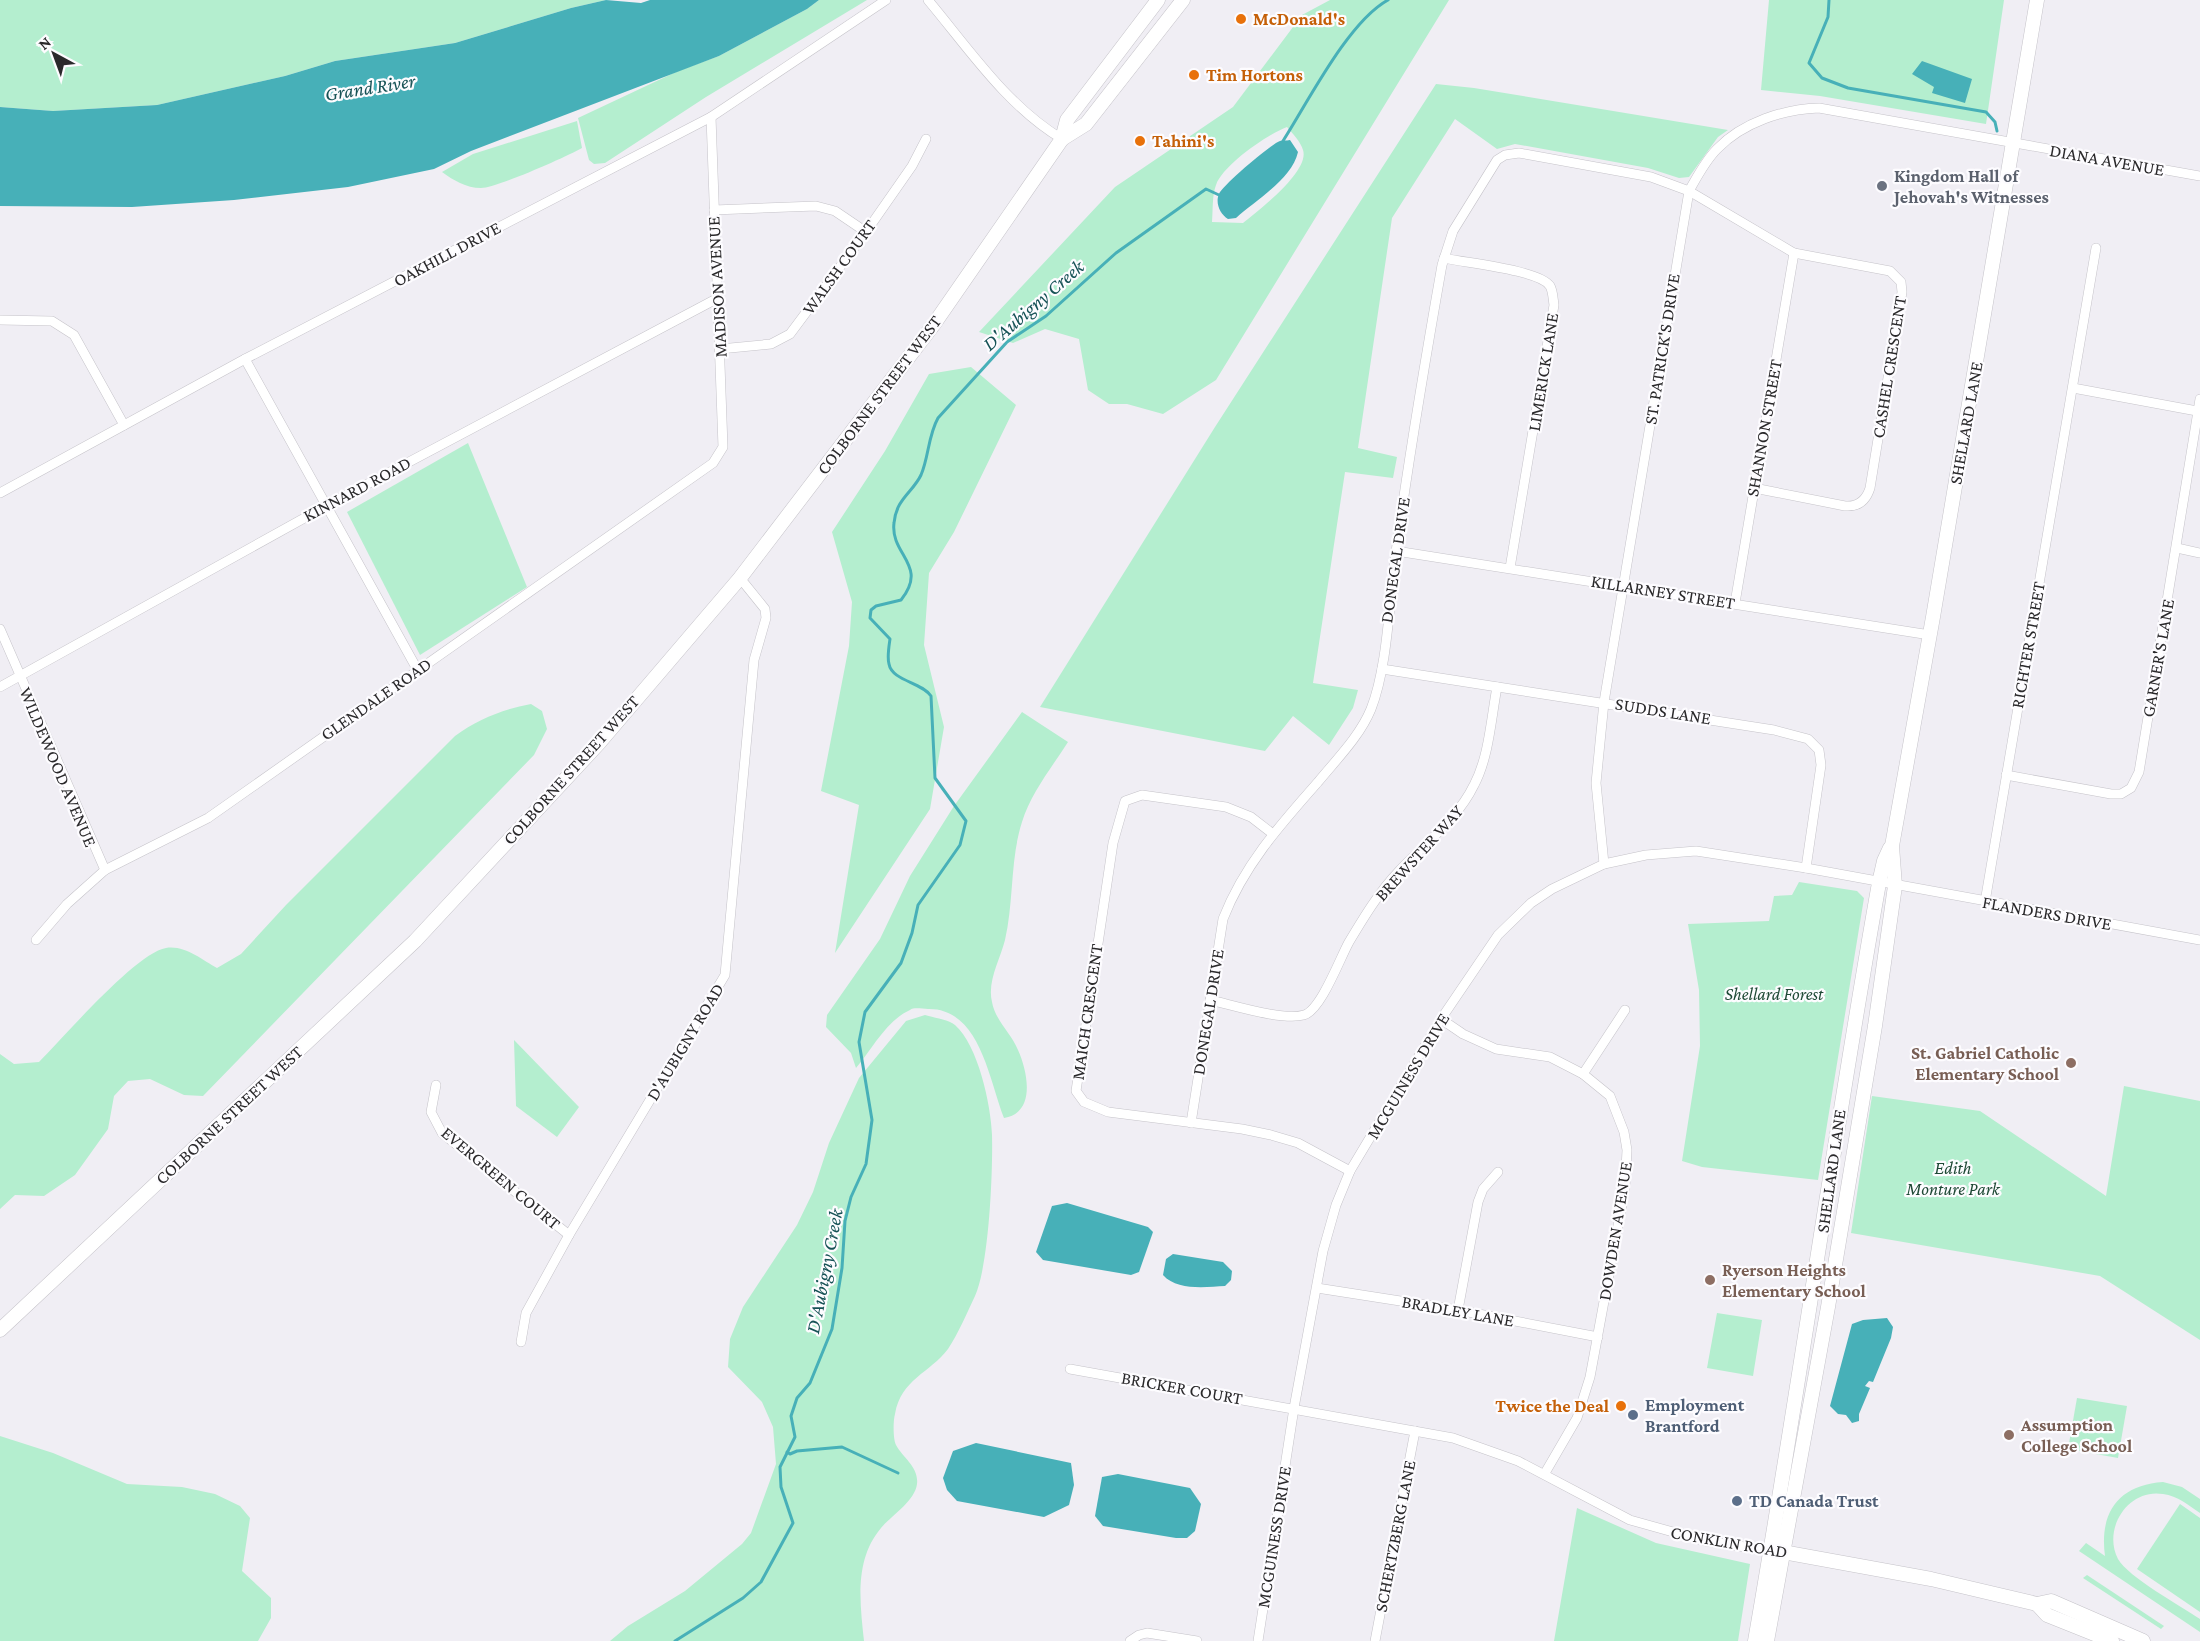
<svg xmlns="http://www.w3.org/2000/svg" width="2200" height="1641" font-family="'Crimson Pro',serif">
<rect width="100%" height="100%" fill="#f0eef4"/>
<g fill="#b4eecf" fill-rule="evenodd">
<polygon points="0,0 606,0 571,8 455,43 335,61 285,76 157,105 53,111 0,107"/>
<polygon points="819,0 867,0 706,97 605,163 594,164 589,160 578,118 678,71 719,56 807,9"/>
<path d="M1330,0h119l-233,380 -53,34 -36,-10h-18l-21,-14 -9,-51 -34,-10 -32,14 -34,-11 136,-145 118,-80 69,-92zM1287,127c5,6 14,15 16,23 7,21 -45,61 -60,73l-31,-1c1,-11 0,-27 4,-37 7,-20 52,-51 71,-58z"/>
<polygon points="1769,0 2004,0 1986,124 1820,96 1761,90"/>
<polygon points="1436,84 1474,88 1728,130 1718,137 1689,177 1679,178 1648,168 1515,144 1497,149 1455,119 1392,218 1358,448 1397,457 1393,478 1345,472 1313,683 1358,690 1353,708 1329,745 1293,716 1265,751 1040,707 1215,427"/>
<path d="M577,121l5,27c-16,9 -86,40 -101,40 -15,0 -28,-8 -39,-16l31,-18z"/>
<polygon points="971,367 1016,405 954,532 929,573 924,645 944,727 930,809 835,953 859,805 821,791 849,646 852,602 832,532 885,451 929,374"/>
<polygon points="468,443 527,587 420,655 347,512"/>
<path d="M531,704l11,7 5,18 -13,26 -331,341 -19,-1 -34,-16 -22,2 -14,15 -6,33 -33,46 -31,21 -29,-1 -15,14v-155l14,10 25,-2c25,-25 97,-109 127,-114 19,-3 36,12 51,20l24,-14 45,-49 169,-169c23,-17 48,-27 76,-32z"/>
<path d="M1022,712l46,30c-16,25 -37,51 -46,80 -12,37 -8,79 -17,118 -5,20 -18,41 -13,62 3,18 19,31 26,48 10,22 18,63 -14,68 -15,-38 -24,-110 -76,-109 -6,0 -14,-2 -18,1 -23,10 -38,39 -54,58l-5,-15 -25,-26 1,-12 53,-76 30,-63 44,-70z"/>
<polygon points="1799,882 1857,891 1864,898 1818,1180 1702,1167 1682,1161 1700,1046 1699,990 1688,924 1769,921 1774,896 1792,895"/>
<path d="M925,1015c9,3 23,4 30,10 23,20 36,80 37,110 1,37 -3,130 -17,161 -8,17 -17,38 -27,53 -18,24 -47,30 -53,65 -2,7 -2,25 1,31 7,13 23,22 21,39 -2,17 -26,32 -36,44 -27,32 -21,75 -17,113h-254l18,-15 57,-35 57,-47 9,-11 25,-69 -3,-37 -11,-25 -34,-35 2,-28 13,-32 54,-82 16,-33 16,-49 30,-65 47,-57z"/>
<polygon points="514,1040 579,1107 557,1137 516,1106"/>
<polygon points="2124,1086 2200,1101 2200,1340 2100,1276 1851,1233 1872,1096 1980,1111 2106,1196"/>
<polygon points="1717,1313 1762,1320 1753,1376 1707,1368"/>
<polygon points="2077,1398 2127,1406 2118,1458 2068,1449"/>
<polygon points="0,1436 53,1453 127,1484 182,1487 215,1494 240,1506 250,1518 242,1571 271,1598 271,1618 258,1641 0,1641"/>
<path d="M2163,1482l19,5 18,12v14c-12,-8 -22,-17 -37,-19 -34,-6 -61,34 -45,65 10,18 63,47 82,60v13l-121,-81 7,-8 19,13c-6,-44 14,-71 58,-74z"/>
<polygon points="2180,1504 2200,1518 2200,1612 2137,1569"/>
<polygon points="1577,1508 1656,1543 1750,1564 1738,1641 1554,1641"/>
<polygon points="2087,1575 2164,1626 2161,1629 2083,1578"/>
</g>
<g fill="#47b0b8">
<polygon points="606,0 641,3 650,0 819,0 807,9 719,56 471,151 434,169 348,187 234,200 132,207 0,206 0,107 53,111 157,105 285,76 335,61 455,43 571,8"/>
<polygon points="1922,61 1972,79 1965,103 1932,93 1934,87 1912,74"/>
<path d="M1290,140l8,12c-6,27 -42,48 -62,66l-8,1c-8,-5 -13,-16 -9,-25 4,-9 52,-50 61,-53 3,-1 6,0 10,-1z"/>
<polygon points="1067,1203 1148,1227 1153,1232 1139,1272 1131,1275 1043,1260 1036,1252 1052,1206"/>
<path d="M1173,1254l50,8 9,9 -1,9 -6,6c-19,1 -48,5 -62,-11l3,-16z"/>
<polygon points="1887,1318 1893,1327 1891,1338 1873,1382 1869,1381 1865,1386 1870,1388 1859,1414 1859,1421 1852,1423 1846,1415 1838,1414 1830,1406 1852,1324 1863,1320"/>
<polygon points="976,1443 1071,1463 1074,1485 1069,1505 1044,1517 957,1501 947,1490 943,1478 953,1451"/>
<polygon points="1118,1474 1190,1488 1201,1504 1195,1531 1187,1538 1176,1538 1103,1526 1095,1516 1102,1477"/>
</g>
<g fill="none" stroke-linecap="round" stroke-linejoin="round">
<g stroke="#47b0b8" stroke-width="3">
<polyline points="1829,0 1828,17 1809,63 1822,78 1848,88 1986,112 1995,122 1997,131"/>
<path d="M1283,141c25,-39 65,-119 105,-141"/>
<polyline points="787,1452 790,1454 797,1451 842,1447 898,1473"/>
<path d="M675,1641l68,-43 18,-16 32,-59 -12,-36 -1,-20 15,-30 -4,-21 6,-18 13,-15 22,-54 10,-61 3,-47 6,-24 15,-33 6,-44 -13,-78 6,-30 36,-49 11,-30 6,-28 42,-60 6,-24 -31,-43 -4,-82c-9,-14 -39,-15 -42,-32 -2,-7 0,-18 1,-25l-20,-21 1,-8 5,-4 25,-6c28,-35 -11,-45 -7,-77 2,-24 19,-31 27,-48 8,-19 7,-39 17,-57l69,-76 39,-26 70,-63 90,-64 13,6"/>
</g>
<g stroke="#c5c3c9" stroke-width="10">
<g id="street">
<path d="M928,0c41,49 79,106 134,139"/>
<polyline points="714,210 816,206 835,211 866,232"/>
<path d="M1444,258c21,5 96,12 106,28 3,5 3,13 4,19l-44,263"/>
<polyline points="0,320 52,321 74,335 124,425"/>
<polyline points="720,349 771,344 790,334 866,232 912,166 926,139"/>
<polyline points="245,359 417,669"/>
<polyline points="2073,388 2197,411"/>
<polyline points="0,493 245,359 711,117 886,0"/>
<polyline points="2177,548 2200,553"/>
<polyline points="1396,551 1930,635"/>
<polyline points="1735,603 1794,253"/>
<polyline points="0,629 105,870"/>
<polyline points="1382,669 1774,730 1808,739 1819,750 1821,765 1806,868"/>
<polyline points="0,687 326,506 718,298"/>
<polyline points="2006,775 2111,794 2121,794 2131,788 2139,772 2200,399"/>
<polyline points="1273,834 1251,817 1226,807 1142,795 1125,801 1113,843 1076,1091 1084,1102 1108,1112 1242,1129 1271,1135 1298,1143 1350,1171"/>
<path d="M1604,864l-8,-81 8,-81 85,-511c8,-14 16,-30 28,-42 26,-27 67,-40 102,-41l381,68"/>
<polyline points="1985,902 2096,248"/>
<polyline points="36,940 67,904 105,870 208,818 713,463 723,447 711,117"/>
<path d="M1210,1000c23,5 72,21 94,15 17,-5 36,-57 45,-73 15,-25 30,-50 50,-71 26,-28 58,-51 75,-86 15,-28 17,-66 23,-98"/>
<polyline points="1441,1019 1463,1034 1496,1049 1550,1057 1583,1074 1610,1096 1624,1132 1627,1150 1625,1188 1590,1377 1577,1418 1545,1473"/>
<polyline points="1583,1074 1625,1010"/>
<polyline points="436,1085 431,1112 442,1133 569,1235"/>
<path d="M1191,1123l32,-204c21,-54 57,-94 95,-137 18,-22 42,-46 53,-73 17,-43 18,-109 25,-157 13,-96 29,-191 46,-287l11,-34 44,-71 8,-5 14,-2 132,24 38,14 105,62 96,18 11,11 1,10 -32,196c-4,13 -12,19 -25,18l-91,-18"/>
<polyline points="1317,1288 1458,1310 1598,1337"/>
<polyline points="1458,1310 1478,1202 1483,1189 1498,1172"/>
<polyline points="521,1342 526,1313 569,1235 725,975 754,660 766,618 765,609 740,578"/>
<polyline points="1070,1369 1453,1438 1518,1461 1630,1520 1705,1541 1772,1551"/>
<polyline points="1130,1641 1139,1635 1147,1633 1197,1641"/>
<polyline points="1258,1641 1294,1408 1323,1251 1336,1205 1350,1171 1441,1019 1498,935 1531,903 1552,889 1604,864 1646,855 1696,851 1806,868 2200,940"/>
<polyline points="1375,1641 1415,1431"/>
</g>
</g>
<g stroke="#c5c3c9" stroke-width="15">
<g id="secondary">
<polyline points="1062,139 1086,124 1183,0"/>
<polyline points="0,1330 415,941 599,743 740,578 934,324 1062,139 1067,120 1158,0"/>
<polyline points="1777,1551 1931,1579 2037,1604 2051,1601 2143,1641"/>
<polyline points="2037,1604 2047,1615 2112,1641"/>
<path d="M1755,1641c44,-252 79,-506 124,-758l5,-22 6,-13"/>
<polyline points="1767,1641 1828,1307 1875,1026 1895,886 1892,846 1933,617 2037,0"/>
</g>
</g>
<use href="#street" stroke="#fff" stroke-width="9"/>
<use href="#secondary" stroke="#fff" stroke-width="14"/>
</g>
<g fill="#e8710a" stroke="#fdfcff" stroke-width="2">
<circle cx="1241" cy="19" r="6"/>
<circle cx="1194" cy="75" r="6"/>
<circle cx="1140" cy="141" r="6"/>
<circle cx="1621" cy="1406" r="6"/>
</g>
<circle fill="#6b7280" stroke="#fdfcff" stroke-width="2" cx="1882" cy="186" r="6"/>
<g fill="#8d6e63" stroke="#fdfcff" stroke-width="2">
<circle cx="2071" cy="1063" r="6"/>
<circle cx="1710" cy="1280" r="6"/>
<circle cx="2009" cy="1435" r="6"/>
</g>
<g fill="#5c6f8a" stroke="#fdfcff" stroke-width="2">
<circle cx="1633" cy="1415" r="6"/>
<circle cx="1737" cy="1501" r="6"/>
</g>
<g text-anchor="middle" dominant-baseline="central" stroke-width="4.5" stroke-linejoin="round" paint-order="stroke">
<g font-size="18" font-weight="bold" fill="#c56008" stroke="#fdfcff" text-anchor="start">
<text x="1253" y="19">McDonald's</text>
<text x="1206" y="75">Tim Hortons</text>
<text x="1152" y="141">Tahini's</text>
<text x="1609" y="1406" text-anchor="end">Twice the Deal</text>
</g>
<g font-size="18" fill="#2a292b" stroke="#fdfcff">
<text transform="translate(2107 160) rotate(10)">DIANA AVENUE</text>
<text transform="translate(447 254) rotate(-28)">OAKHILL DRIVE</text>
<text transform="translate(839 267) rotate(-54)">WALSH COURT</text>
<text transform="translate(717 287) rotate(-93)">MADISON AVENUE</text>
<text transform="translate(1662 349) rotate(-81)">ST. PATRICK'S DRIVE</text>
<text transform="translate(1889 367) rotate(-81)">CASHEL CRESCENT</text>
<text transform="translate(1543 372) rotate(-81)">LIMERICK LANE</text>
<text transform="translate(879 395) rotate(-53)">COLBORNE STREET WEST</text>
<text transform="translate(1966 423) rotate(-80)">SHELLARD LANE</text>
<text transform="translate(1764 428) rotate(-80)">SHANNON STREET</text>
<text transform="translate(357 489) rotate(-28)">KINNARD ROAD</text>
<text transform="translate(1395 560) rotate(-82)">DONEGAL DRIVE</text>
<text transform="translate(1663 592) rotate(9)">KILLARNEY STREET</text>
<text transform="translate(2028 645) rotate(-80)">RICHTER STREET</text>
<text transform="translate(2158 658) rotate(-80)">GARNER'S LANE</text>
<text transform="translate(376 699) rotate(-35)">GLENDALE ROAD</text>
<text transform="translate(1663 711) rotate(9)">SUDDS LANE</text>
<text transform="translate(58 767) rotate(67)">WILDEWOOD AVENUE</text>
<text transform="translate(571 770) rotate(-48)">COLBORNE STREET WEST</text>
<text transform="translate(1419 853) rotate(-48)">BREWSTER WAY</text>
<text transform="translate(2047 913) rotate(10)">FLANDERS DRIVE</text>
<text transform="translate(1087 1012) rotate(-82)">MAICH CRESCENT</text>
<text transform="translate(1208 1012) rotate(-81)">DONEGAL DRIVE</text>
<text transform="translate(685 1042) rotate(-59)">D'AUBIGNY ROAD</text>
<text transform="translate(1408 1076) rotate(-59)">MCGUINESS DRIVE</text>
<text transform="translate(229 1115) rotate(-43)">COLBORNE STREET WEST</text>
<text transform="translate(1831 1171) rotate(-82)">SHELLARD LANE</text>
<text transform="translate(501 1178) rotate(40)">EVERGREEN COURT</text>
<text transform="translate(1615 1231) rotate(-81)">DOWDEN AVENUE</text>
<text transform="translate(1458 1311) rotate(10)">BRADLEY LANE</text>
<text transform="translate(1182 1388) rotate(10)">BRICKER COURT</text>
<text transform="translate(1395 1536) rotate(-79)">SCHERTZBERG LANE</text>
<text transform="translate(1274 1537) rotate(-81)">MCGUINESS DRIVE</text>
<text transform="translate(1729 1542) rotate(10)">CONKLIN ROAD</text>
</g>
<g font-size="18" font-weight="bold" fill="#5b616d" stroke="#fdfcff" text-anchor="start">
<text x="1894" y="176">Kingdom Hall of<tspan x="1894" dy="21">Jehovah's Witnesses</tspan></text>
</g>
<g font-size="18" font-style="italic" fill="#1e4935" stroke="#fdfcff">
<text x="1774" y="994">Shellard Forest</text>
<text x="1953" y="1168">Edith<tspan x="1953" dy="21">Monture Park</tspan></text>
</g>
<g font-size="18" font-weight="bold" fill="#785e54" stroke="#fdfcff" text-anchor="start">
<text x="2059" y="1053" text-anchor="end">St. Gabriel Catholic<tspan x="2059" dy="21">Elementary School</tspan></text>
<text x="1722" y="1270">Ryerson Heights<tspan x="1722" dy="21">Elementary School</tspan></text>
<text x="2021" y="1425">Assumption<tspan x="2021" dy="21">College School</tspan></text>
</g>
<g font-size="18" font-weight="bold" fill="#4e5e75" stroke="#fdfcff" text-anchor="start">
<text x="1645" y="1405">Employment<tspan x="1645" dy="21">Brantford</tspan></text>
<text x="1749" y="1501">TD Canada Trust</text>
</g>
<g font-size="20" font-style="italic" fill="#165256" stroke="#fdfcff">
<text transform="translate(370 87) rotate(-9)">Grand River</text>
<text transform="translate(1033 305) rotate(-41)">D'Aubigny Creek</text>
<text transform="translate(824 1271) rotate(-79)">D'Aubigny Creek</text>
</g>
</g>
<g transform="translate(54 54) rotate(319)" stroke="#fdfcff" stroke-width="4.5" paint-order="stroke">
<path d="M0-4.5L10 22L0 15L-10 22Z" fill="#2a292b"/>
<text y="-9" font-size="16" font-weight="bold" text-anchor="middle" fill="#2a292b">N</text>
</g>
</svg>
